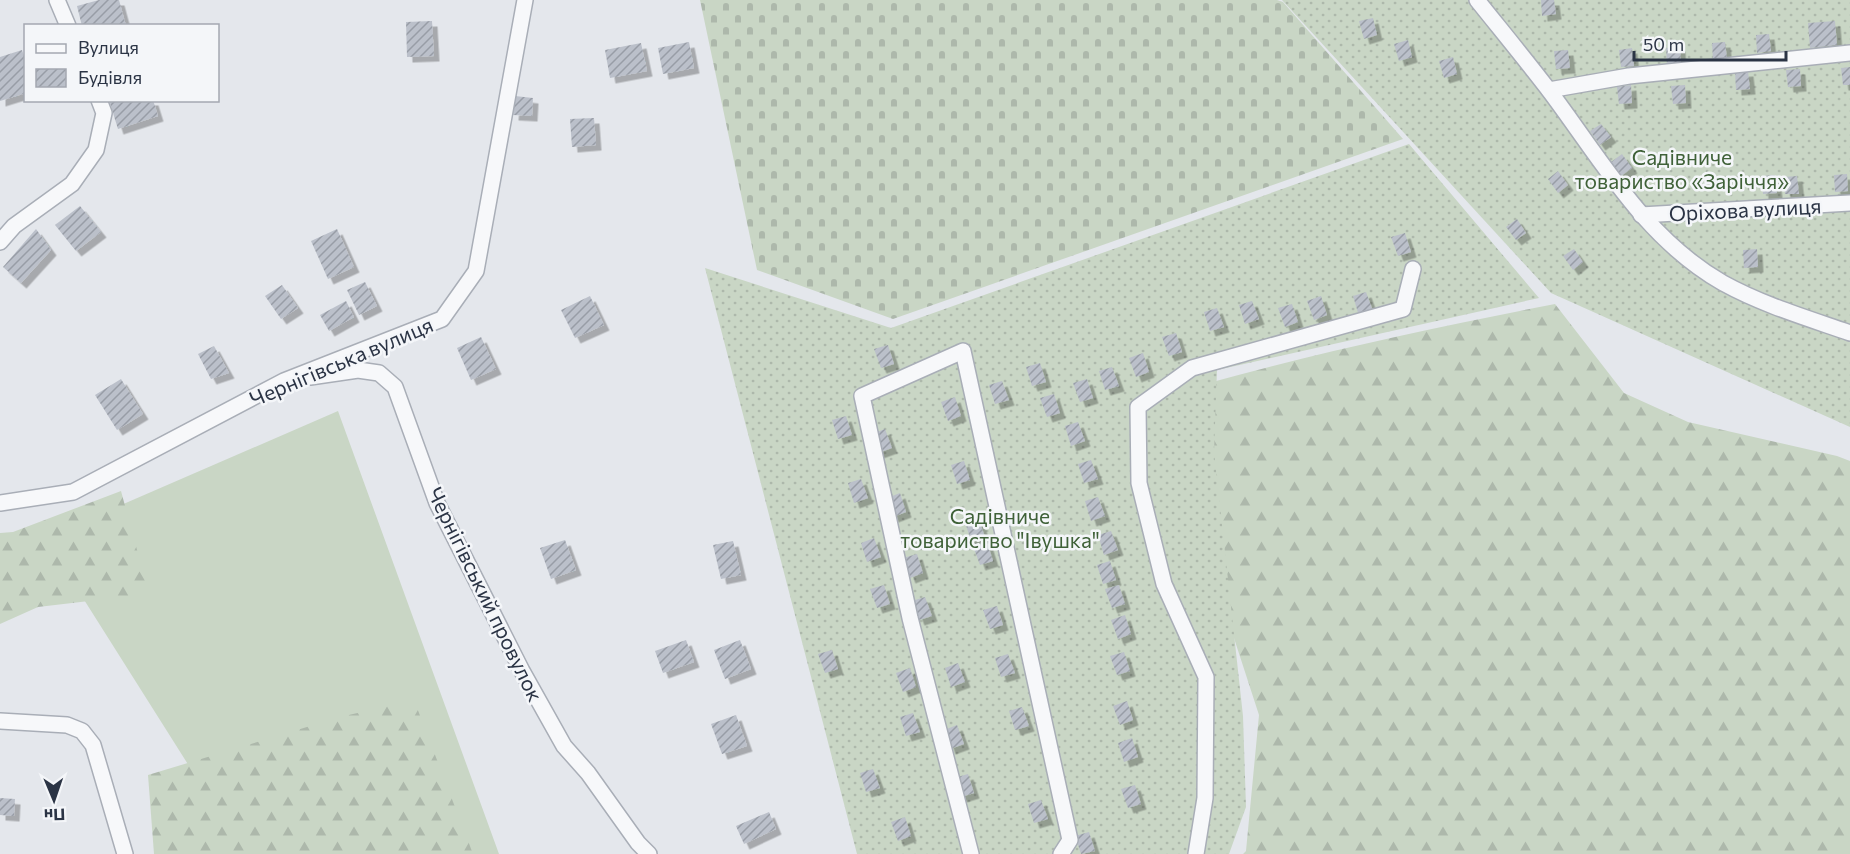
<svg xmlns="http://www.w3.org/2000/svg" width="1850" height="854" font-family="Commissioner,sans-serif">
<defs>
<pattern id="forest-firs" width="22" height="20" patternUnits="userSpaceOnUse" patternTransform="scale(1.5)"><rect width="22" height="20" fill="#c9d6c5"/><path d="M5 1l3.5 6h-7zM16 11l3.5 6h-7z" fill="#adb8ab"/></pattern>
<pattern id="cemetery-stones" width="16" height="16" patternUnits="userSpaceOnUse" patternTransform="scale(1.5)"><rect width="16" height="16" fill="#c9d6c5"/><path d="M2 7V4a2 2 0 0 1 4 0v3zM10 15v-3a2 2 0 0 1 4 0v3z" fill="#adb8ab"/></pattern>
<pattern id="garden-dots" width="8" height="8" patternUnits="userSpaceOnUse" patternTransform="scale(1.5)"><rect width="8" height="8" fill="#c9d6c5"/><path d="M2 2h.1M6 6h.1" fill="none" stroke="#adb8ab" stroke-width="1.8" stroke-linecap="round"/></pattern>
<pattern id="building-hatch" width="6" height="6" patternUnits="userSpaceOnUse" patternTransform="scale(1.5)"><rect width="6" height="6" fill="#bbc0ca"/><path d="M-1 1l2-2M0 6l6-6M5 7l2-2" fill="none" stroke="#989da6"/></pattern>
<filter id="shadow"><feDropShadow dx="5.5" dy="5.5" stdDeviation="0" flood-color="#0004"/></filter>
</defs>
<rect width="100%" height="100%" fill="#e4e7ec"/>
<polygon fill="#c9d6c5" points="338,411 499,854 196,854 196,777 45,538"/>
<g fill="url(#forest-firs)">
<path d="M1555,304l69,89 64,29 149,34 13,5v393h-607l3,-3 13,-136 -78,-240 24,-91c115,-32 232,-57 350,-80z"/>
<polygon points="121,491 149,594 38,607 0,624 0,533 13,532"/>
<polygon points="414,700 473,854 154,854 148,775 340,717"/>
</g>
<polygon fill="url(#cemetery-stones)" points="700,0 1277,0 1283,2 1403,139 893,319 757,270"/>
<g fill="url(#garden-dots)">
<polygon points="1282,0 1850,0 1850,427 1551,293"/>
<polygon points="1409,144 1539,298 1217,370 1214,452 1243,716 1246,807 1229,854 857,854 705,268 891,328"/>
</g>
<g fill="url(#building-hatch)" filter="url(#shadow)">
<polygon points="99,0 119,0 126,26 82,26 77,6"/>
<polygon points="1541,0 1554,0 1556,14 1542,16"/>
<polygon points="1373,18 1377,35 1364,39 1359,21"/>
<polygon points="432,21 434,56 407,57 406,22"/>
<polygon points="1835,21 1837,45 1810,48 1808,23"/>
<polygon points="1769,34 1771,51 1757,53 1756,35"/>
<polygon points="1408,40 1412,57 1399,61 1394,44"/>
<polygon points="689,42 694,68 663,74 658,48"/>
<polygon points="1725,42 1727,59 1713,60 1712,43"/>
<polygon points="641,43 647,71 610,78 605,50"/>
<polygon points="1680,46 1681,64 1667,65 1666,48"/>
<polygon points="1632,48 1634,66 1621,67 1619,50"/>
<polygon points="22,50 26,62 26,93 0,101 0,57"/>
<polygon points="1568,50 1570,68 1556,69 1554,51"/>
<polygon points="1453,57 1457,74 1444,78 1439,61"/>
<polygon points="1850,67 1850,85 1843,85 1841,68"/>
<polygon points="1800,69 1801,86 1788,87 1786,70"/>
<polygon points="1748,71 1750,89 1736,90 1735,72"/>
<polygon points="1631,85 1632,103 1619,104 1617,87"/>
<polygon points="1685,85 1686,103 1673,104 1671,86"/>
<polygon points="515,96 533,98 532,116 513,115"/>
<polygon points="109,100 153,100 158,116 118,129"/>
<polygon points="594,118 596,145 572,147 570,119"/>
<polygon points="1601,124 1611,137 1600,145 1590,131"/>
<polygon points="1622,154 1632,168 1621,176 1611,162"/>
<polygon points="1558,171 1568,185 1558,193 1548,179"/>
<polygon points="1847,174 1848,191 1835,192 1834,175"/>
<polygon points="1775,175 1777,193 1763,194 1762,176"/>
<polygon points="1797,176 1799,194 1785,194 1784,177"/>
<polygon points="80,206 101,232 76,251 55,225"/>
<polygon points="1517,219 1526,233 1516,240 1506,227"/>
<polygon points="36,229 51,250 21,283 3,267"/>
<polygon points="337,229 354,267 328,279 311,241"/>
<polygon points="1405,233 1411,252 1398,256 1391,237"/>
<polygon points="1574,249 1583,262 1573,270 1563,256"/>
<polygon points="1757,249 1758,267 1744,268 1743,250"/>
<polygon points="365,282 377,306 359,315 347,290"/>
<polygon points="282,285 298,308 281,319 265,296"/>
<polygon points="1366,292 1373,311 1359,316 1353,296"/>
<polygon points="590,296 604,325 575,338 561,310"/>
<polygon points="1321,296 1327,315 1314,320 1307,301"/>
<polygon points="346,301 354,317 329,331 320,315"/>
<polygon points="1252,301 1259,319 1245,324 1239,305"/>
<polygon points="1292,304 1298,322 1285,327 1278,308"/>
<polygon points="1217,308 1224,327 1210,331 1204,312"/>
<polygon points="1176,333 1182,352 1169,356 1162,337"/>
<polygon points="481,337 496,369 471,380 457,348"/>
<polygon points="888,345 894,364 881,368 874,349"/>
<polygon points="214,346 229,373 211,379 198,354"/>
<polygon points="1143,353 1149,372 1136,377 1129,358"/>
<polygon points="1040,363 1046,382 1032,386 1026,367"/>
<polygon points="1112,367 1119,386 1105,390 1099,371"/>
<polygon points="121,379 143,414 117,430 95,395"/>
<polygon points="1087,379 1093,398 1080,402 1073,383"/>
<polygon points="1002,381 1009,400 995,404 989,385"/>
<polygon points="1054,394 1060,413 1047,417 1040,398"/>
<polygon points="955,397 961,416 948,421 941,402"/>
<polygon points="846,416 852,435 838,439 832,420"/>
<polygon points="1078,422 1085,441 1071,446 1065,426"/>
<polygon points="885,429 892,448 878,453 872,434"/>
<polygon points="1091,460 1098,479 1084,483 1078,464"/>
<polygon points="964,461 970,480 957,484 951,465"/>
<polygon points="861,479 868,498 854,503 848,483"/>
<polygon points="900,493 906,512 893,517 887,498"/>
<polygon points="1098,497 1105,516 1091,521 1085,501"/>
<polygon points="978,518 985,537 971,541 965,522"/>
<polygon points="1111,531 1118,550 1104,555 1098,535"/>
<polygon points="874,538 881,557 867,562 861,543"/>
<polygon points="565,540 576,570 551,579 540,548"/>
<polygon points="733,541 741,575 721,579 713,545"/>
<polygon points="987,542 993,561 980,565 973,546"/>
<polygon points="917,554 923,573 910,578 903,558"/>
<polygon points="1110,561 1116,580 1103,584 1097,565"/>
<polygon points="884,585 890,604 877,608 870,589"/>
<polygon points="1119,585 1125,604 1112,608 1105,589"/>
<polygon points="925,597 932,616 919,620 912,601"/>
<polygon points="997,606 1003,625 990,629 983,610"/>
<polygon points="1125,615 1131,634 1118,639 1111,620"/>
<polygon points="686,640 694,662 663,673 655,651"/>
<polygon points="740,640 751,669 725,679 714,650"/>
<polygon points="832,650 838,669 825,673 818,654"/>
<polygon points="1124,652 1130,671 1117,675 1110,656"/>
<polygon points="1008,654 1015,673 1001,677 995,658"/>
<polygon points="958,663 965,682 951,687 945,668"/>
<polygon points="910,668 916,687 903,692 896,673"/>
<polygon points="1127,701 1133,720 1120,725 1113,706"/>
<polygon points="1022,707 1029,726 1015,730 1009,711"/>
<polygon points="913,713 920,732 906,736 900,717"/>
<polygon points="736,715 747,746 722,754 711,724"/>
<polygon points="957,725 964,744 950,749 944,730"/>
<polygon points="1132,738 1138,757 1124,762 1118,743"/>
<polygon points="873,769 880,788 866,792 860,773"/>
<polygon points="968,774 974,793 961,797 954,778"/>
<polygon points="1135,785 1141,804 1128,808 1121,789"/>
<polygon points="0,798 15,799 14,816 0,815"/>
<polygon points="1041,800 1048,819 1034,823 1028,804"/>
<polygon points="769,812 776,829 744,844 736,826"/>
<polygon points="905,817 911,836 898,841 891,822"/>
<polygon points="1089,832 1095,851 1081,854 1075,836"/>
</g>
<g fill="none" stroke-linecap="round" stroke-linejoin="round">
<g stroke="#a9aeb7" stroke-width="18">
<g id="minor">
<polyline points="57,0 68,26"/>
<path d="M1477,0c24,30 48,59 71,89 53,70 96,149 175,194 40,22 84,35 127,50"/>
<polyline points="1549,90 1629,76 1850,53"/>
<polyline points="1641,215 1850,203"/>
<polyline points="0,242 14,226 72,184 96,150 104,113 99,100"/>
<polyline points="310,377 358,370 379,373 395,387 437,503 522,671 564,746 588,773 638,843 649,854"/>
<polyline points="0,503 73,492 284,381 442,319 476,271 525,0"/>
<polyline points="0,721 67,725 82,731 93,745 125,854"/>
<polyline points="971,854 910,618 862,396 963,351 1070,840 1061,854"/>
<polyline points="1196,854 1205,798 1206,677 1164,584 1139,483 1138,407 1192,368 1403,309 1413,269"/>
</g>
</g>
<use href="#minor" stroke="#f7f8fa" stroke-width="15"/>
</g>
<g text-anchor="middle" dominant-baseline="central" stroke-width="5" stroke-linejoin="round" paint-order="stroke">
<g font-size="21" fill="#3f6138" stroke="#f4f6f9">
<text x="1682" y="156">Садівниче<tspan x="1682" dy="24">товариство «Заріччя»</tspan></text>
<text x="1000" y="515">Садівниче<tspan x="1000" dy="24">товариство "Івушка"</tspan></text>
</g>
<g font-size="21" fill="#2b3445" stroke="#f4f6f9">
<text transform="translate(1745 209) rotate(-3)">Оріхова вулиця</text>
<text transform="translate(341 361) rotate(-23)">Чернігівська вулиця</text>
<text transform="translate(486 594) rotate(64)">Чернігівський провулок</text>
</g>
</g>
<rect x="24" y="24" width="195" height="78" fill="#f4f6f9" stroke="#a4a8b1" stroke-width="1.5"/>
<rect x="36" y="44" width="30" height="9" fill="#f7f8fa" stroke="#a4a8b1" stroke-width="1.5"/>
<text x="78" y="54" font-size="18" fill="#2b3445">Вулиця</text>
<rect x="36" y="69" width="30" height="18" fill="url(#building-hatch)" stroke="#a4a8b1" stroke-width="1.5"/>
<text x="78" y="84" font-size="18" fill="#2b3445">Будівля</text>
<g transform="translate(54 800) rotate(178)" stroke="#f4f6f9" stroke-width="4.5" paint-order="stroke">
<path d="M0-4.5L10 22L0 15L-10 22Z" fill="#2b3445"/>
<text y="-9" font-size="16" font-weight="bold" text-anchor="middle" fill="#2b3445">Пн</text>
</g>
<path d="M1634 51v9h152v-9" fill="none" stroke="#2b3445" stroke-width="3"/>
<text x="1643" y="51" font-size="18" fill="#2b3445" stroke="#f4f6f9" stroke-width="4.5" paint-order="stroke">50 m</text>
</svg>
